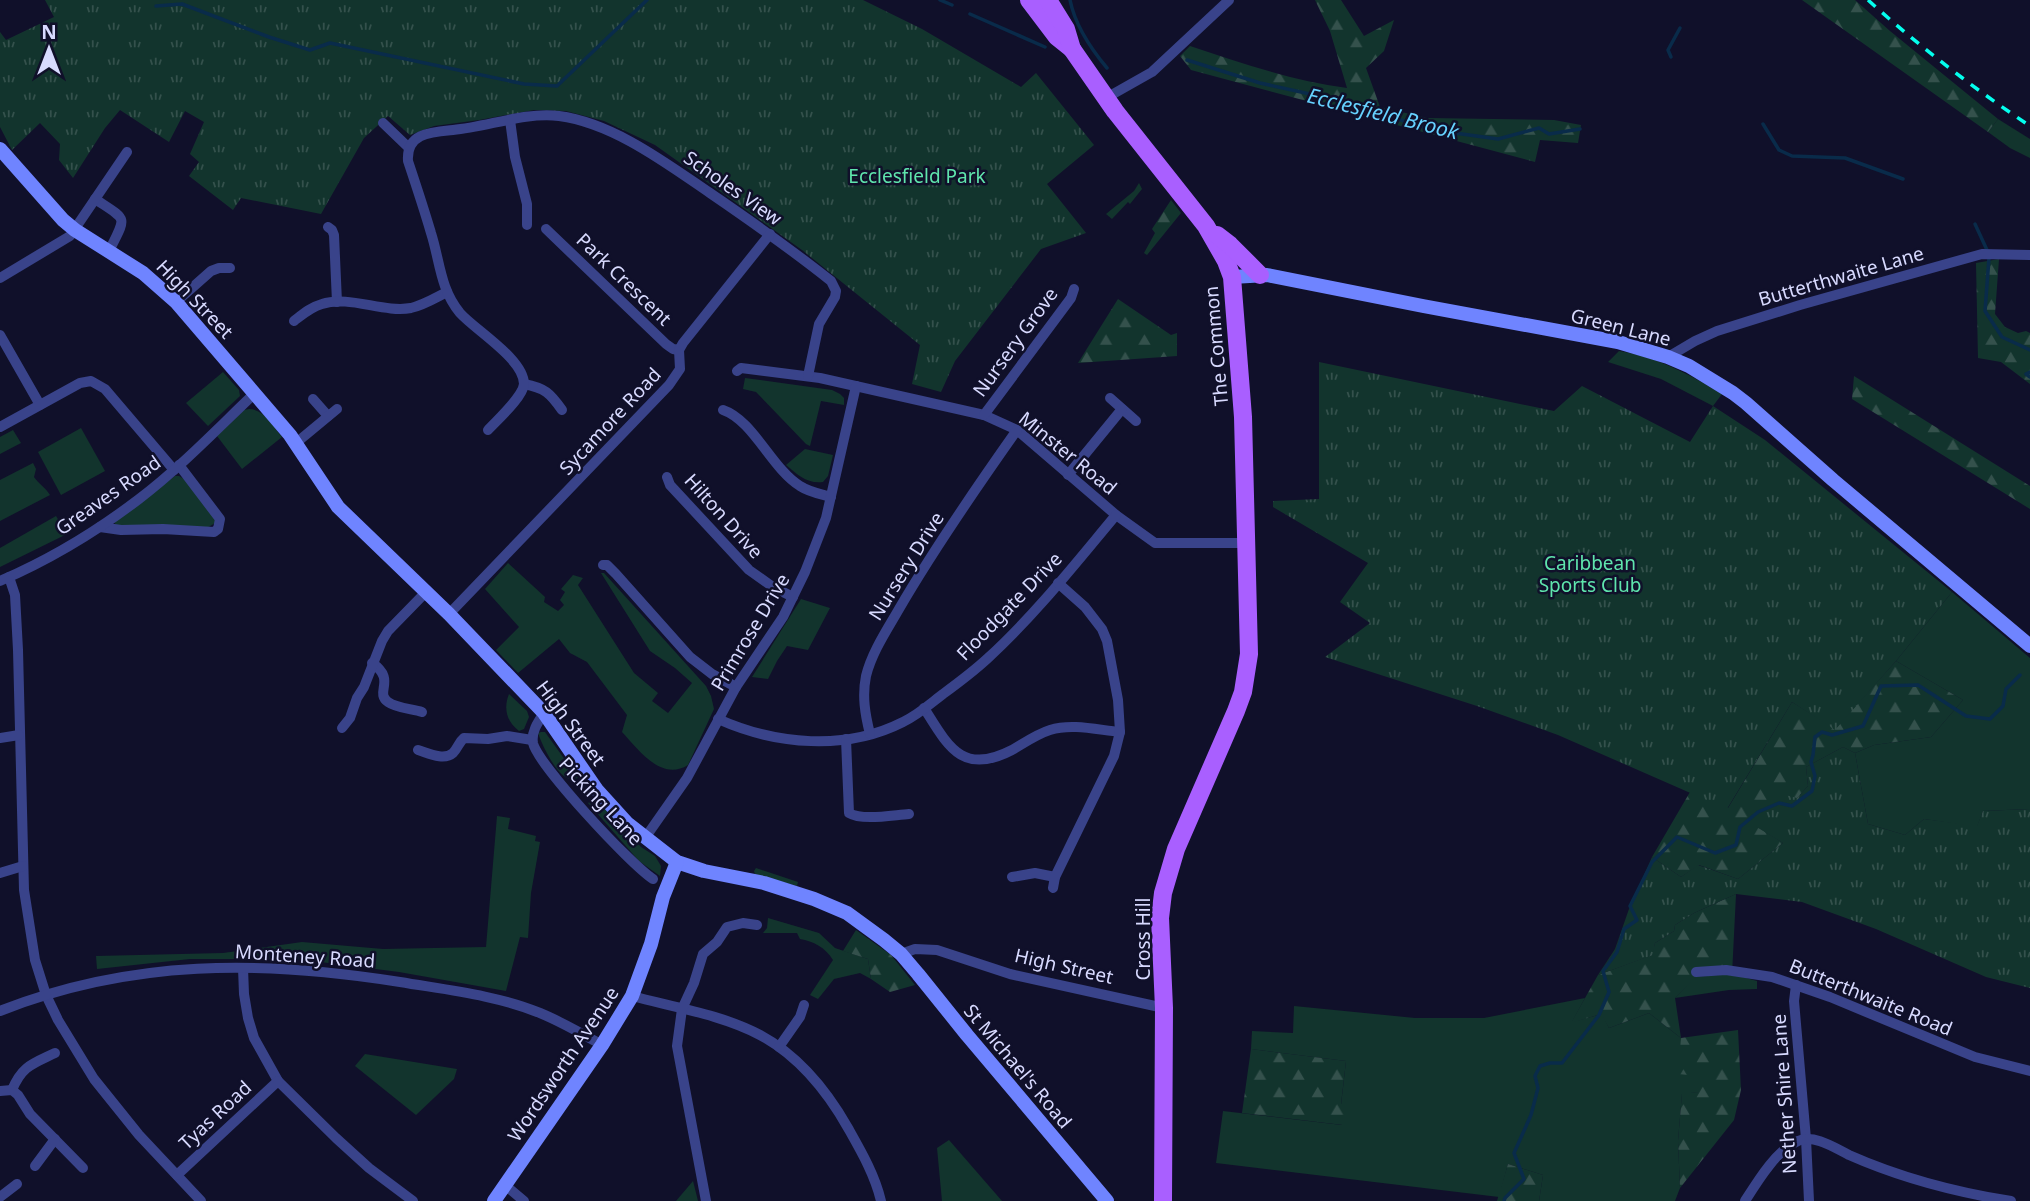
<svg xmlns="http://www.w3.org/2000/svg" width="2030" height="1201" font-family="'Noto Sans',sans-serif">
<defs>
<pattern id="forest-firs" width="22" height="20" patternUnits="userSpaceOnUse" patternTransform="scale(1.75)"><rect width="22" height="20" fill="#12342d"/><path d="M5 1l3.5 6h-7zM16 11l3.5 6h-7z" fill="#34514c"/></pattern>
<pattern id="park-tufts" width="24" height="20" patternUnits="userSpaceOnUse" patternTransform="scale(1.75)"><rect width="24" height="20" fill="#12342d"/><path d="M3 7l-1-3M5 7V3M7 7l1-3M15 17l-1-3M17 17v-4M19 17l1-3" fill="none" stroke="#34514c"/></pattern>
</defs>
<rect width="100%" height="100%" fill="#10102a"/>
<g fill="#12342d">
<polygon points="1998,119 2030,139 2030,158 2010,148 1988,132"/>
<polygon points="1139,183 1142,189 1130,204 1128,202 1112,219 1106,214 1134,191"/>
<path d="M1619,351c38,6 70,23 103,43l-9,12 -52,-27 -53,-17z"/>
<polygon points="223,372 239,390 240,396 208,426 186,403"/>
<polygon points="745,378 832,390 840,394 844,398 844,405 821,401 810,446 806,444 756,392 743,389"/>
<path d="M249,409c15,0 24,17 33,28l-40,32 -25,-33 27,-26z"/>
<polygon points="81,428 105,471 61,495 38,452"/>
<polygon points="13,430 21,443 0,454 0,437"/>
<path d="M805,449l28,6 -5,21 -5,6c-16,2 -25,-7 -37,-17z"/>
<path d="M33,463l3,6 -2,8c5,7 11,10 16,18l-50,26v-41z"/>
<polygon points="175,476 179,476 184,479 215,518 215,523 207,528 163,525 116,525 114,522"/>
<polygon points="56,516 67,534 0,567 0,548"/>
<path d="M508,563l37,34 -1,5 14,9 6,-6 -4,-5 5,-8 -4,-3 12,-14 10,3 -5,7 56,88 24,20 -6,8 16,12 24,-30 -17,-15 -25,-17 -49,-78h3l102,113 5,10 3,13 -26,56c-27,17 -50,-16 -66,-33l5,-17 -40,-53 -17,-9 -11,-14 -41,34 -22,-23 23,-23 -34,-38z"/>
<polygon points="1952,592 2030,658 2030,809 1983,811 1977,827 1924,819 1905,835 1868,824 1855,753 1874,745 1931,737 1963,700 1896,661"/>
<polygon points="801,599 830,608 808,650 787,646 777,661 768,679 752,677"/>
<path d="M509,694l18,17 2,6 -5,12 -5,2c-12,-9 -16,-22 -10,-37z"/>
<path d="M541,732h4l33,46c-4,1 -7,2 -11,0 -12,-6 -25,-33 -29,-45z"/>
<polygon points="595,798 641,847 655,856 661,866 660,876 639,861 588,803"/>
<polygon points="497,816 510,818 508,829 536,836 535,841 540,842 531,893 528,938 520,937 506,991 399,972 297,959 190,959 97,969 96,956 223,953 302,942 383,949 486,947"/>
<polygon points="756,868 798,882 797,886 755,874 754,871"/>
<path d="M768,918l51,15 16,15 33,11 3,20 -11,-6 -26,6 -16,20 -8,-4 23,-35c-7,-12 -20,-19 -33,-21l-3,-6h-34l4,-5z"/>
<polygon points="1732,974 1757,981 1757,989 1729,990 1675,998 1696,977"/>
<polygon points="1585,998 1572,1022 1602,1014 1609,1028 1649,1013 1681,1038 1699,1075 1699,1092 1682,1094 1678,1141 1680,1188 1675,1201 1539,1201 1543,1175 1508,1164 1499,1197 1216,1163 1223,1111 1342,1125 1341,1105 1346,1061 1251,1049 1252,1031 1293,1033 1294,1006 1415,1018 1484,1018"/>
<polygon points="365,1054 457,1069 454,1079 416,1115 355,1066"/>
<polygon points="949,1140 1002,1201 942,1201 937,1148"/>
<polygon points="693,1181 698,1201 676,1201"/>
</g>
<g fill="url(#forest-firs)">
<path d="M1315,0h26l23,36 30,-16 -10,31 -18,17 14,39 47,11 127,2 27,5 -3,18 -38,-3 -5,22 -344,-92 -11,-14 10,-10c51,17 103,35 157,42l-17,-57z"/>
<polygon points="1802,0 1855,0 1890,31 1998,119 1988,132"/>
<polygon points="1171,200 1181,213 1147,255 1144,253 1155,233 1152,229"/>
<polygon points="1999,259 1995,314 2005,327 2018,333 2026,331 2030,333 2030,384 2001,362 1978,358 1976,263"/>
<polygon points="1118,299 1171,335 1177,333 1177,356 1078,363"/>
<polygon points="1854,376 2030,486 2030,509 1852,399"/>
<polygon points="1896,661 1963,700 1931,737 1874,745 1855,753 1843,747 1806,767 1808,786 1797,798 1756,826 1783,843 1738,879 1699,865 1681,877 1652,857 1690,792 1728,808 1792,702 1835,729"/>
<polygon points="1736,894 1732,974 1697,977 1675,998 1681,1038 1738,1030 1741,1090 1734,1120 1680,1188 1678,1141 1682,1093 1699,1092 1699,1076 1678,1074 1681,1038 1649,1013 1609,1028 1601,1014 1571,1023 1598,975 1652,955 1655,943 1674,931 1675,925 1694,913"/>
<polygon points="856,930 891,955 915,985 890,992 871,979 868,959 843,951"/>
<polygon points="1251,1049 1346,1061 1341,1104 1346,1105 1343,1125 1242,1113"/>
<polygon points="1508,1164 1543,1175 1539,1201 1497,1201"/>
</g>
<g fill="url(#park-tufts)">
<polygon points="45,0 863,0 922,29 1021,87 1036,73 1094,145 1047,184 1086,233 1041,249 955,361 941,392 912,384 920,345 802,250 655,145 604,121 566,111 534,110 479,120 434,126 410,135 388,116 364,138 321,214 241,198 233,210 189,176 199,162 190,154 204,122 185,111 169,142 120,110 105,128 73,178 59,160 60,144 40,123 12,150 0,127 0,32 6,40 54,17"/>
<polygon points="1319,362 1554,411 1582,386 1690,442 1713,406 1765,440 1952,592 1896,661 1835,730 1792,702 1727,809 1558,735 1477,706 1325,657 1370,623 1340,602 1368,563 1273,507 1273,501 1319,499"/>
<polygon points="1843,747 1855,753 1868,824 1905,835 1924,819 1977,826 1983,811 2030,809 2030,988 1986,977 1876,929 1802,902 1736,894 1694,913 1675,925 1674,931 1655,943 1653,955 1598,975 1615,949 1629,909 1652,857 1681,877 1698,865 1738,879 1783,843 1755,826 1777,793 1797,798 1808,786 1806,767"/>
</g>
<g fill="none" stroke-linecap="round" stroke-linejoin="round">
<g stroke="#092b4a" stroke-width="3.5">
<polyline points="940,0 952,5"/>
<path d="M1070,0c5,25 21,49 37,68"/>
<polyline points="156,6 182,4 269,37 310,50 330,43 524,84 557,86 647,0"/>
<polyline points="970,14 1045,47"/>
<polyline points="1671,57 1668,50 1680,28"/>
<polyline points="1187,60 1260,83 1333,99 1433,130 1498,139 1539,128 1549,134 1580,129"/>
<polyline points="1763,124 1779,150 1792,156 1845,158 1903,179"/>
<polyline points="1975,224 1987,250"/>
<polyline points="1989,258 1985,311 2002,337 2030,350"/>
<polyline points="2030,372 2026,374 2030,377"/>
<polyline points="1504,1201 1505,1198 1524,1179 1514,1153 1531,1115 1538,1088 1535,1076 1540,1066 1550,1063 1562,1063 1599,1015 1609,992 1603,971 1617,952 1624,929 1637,920 1630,906 1652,862 1677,837 1715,853 1736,845 1740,827 1758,812 1779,803 1792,806 1812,791 1815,776 1811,762 1813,755 1815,737 1822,732 1832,735 1863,726 1881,686 1918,685 1966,716 1990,719 2003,706 2006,689 2020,675"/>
</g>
<g stroke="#39438a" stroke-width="10">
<polyline points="1106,98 1152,72 1229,0"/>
<polyline points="510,120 515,157 527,204 527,225"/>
<polyline points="383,123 408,147"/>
<path d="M95,199c33,22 32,16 14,52"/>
<polyline points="328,227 332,230 334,235 337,302"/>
<polyline points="546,229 666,344 673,349 679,350"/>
<polyline points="0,278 70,236 127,152"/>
<polyline points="176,302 211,271 219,268 230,268"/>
<path d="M294,321c9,-7 17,-14 28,-17 27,-9 61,9 89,4 13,-3 24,-10 36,-16"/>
<polyline points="0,335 40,405"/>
<polyline points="1668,357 1695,341 1717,331 1800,305 1982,254 2030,255"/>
<polyline points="737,371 741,368 820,378 984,415 1017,430 1116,515 1155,543 1247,543"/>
<path d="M524,384c21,4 26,9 38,26"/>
<polyline points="1110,398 1136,421"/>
<polyline points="313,399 328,416"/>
<path d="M723,410c30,10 49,59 77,76 9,6 20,8 31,11"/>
<polyline points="984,415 1071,298 1074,289"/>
<polyline points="0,427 80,383 91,381 105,389 174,470"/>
<path d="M488,430c9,-10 35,-33 36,-46 0,-25 -49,-54 -64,-71 -20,-24 -20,-52 -29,-80 -7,-24 -15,-48 -23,-72 -2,-28 23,-29 45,-31 35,-3 70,-18 106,-14 54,7 107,47 151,77 41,28 82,57 121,88l5,10 -1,6 -16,27 -11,52"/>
<polyline points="296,443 337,409"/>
<polyline points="1068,475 1122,409"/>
<polyline points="667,477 670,485 749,570 773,587 793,597"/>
<polyline points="100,527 121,530 163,529 214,532 218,529 220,519 179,465"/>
<polyline points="603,565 607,565 616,574 690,657 712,674 736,687"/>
<polyline points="9,577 15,595 18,650 24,890 35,960 46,995 58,1020 94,1079 139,1135 201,1201"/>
<path d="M0,581c49,-21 97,-50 139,-82 42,-32 78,-70 116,-106"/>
<polyline points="449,614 669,385 680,369 679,350 683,343 770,234"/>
<path d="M372,663c25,17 2,29 16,39 8,6 24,7 34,10"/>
<path d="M924,708c24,38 38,68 88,42 12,-7 25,-16 38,-20 22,-7 48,0 70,2"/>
<path d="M544,713c-6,9 -13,19 -11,30 5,22 98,122 120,136"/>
<path d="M718,719c58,26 128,32 185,3 15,-7 27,-18 40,-28 15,-11 31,-23 45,-36 47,-43 87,-94 128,-143"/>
<polyline points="342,728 350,718 357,698 364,687 382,641 388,631 426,592"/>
<path d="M870,734c-5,-20 -8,-38 -4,-58 6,-24 21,-46 33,-67 36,-62 77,-121 118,-179"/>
<polyline points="0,738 19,735"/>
<path d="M846,739l3,74c13,8 44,2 60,1"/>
<path d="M418,750c10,3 26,11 35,3 5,-5 6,-11 11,-15l24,1 19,-3 25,4"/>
<polyline points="645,838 687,778 736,687 783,617 805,572 826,518 856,386"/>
<polyline points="0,873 23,866"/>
<polyline points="1012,877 1035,873 1055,877"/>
<polyline points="1053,888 1055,877 1114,756 1120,732 1118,700 1107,641 1102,629 1085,607 1058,583"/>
<polyline points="901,954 915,949 937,950 1010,974 1164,1008"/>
<polyline points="243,968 244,994 248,1018 254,1038 278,1081 336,1138 369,1168 413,1201"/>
<polyline points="1696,972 1726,970 1772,977 1830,997 1975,1057 2030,1071"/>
<polyline points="1796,985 1794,1001 1806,1139 1809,1201"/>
<path d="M632,996c41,11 91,19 128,39 39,21 67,56 88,93 13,23 27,47 33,73"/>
<path d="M0,1011c131,-52 262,-51 400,-29 47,8 96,13 140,31 22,9 41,20 62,32"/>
<polyline points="779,1047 800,1017 804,1005"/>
<path d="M12,1090c10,-24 20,-26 43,-37"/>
<polyline points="0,1091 12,1090 18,1095 30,1114 83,1168"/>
<polyline points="35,1166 55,1139"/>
<polyline points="177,1175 278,1081"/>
<polyline points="505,1185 524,1201"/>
<polyline points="0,1197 17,1184"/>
<polyline points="706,1201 677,1046 682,1009 694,983 703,954 717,942 727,927 743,923 757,925"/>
<path d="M1745,1201c12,-19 32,-52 53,-60 16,-7 37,7 51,14 52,23 105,37 162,46"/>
</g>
<g stroke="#6f84ff" stroke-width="14">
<polyline points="0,149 63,220 75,230 143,273 176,302 290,435 338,507 449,614 544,713 597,790 627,823 677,862 704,871 764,883 814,899 847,913 884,940 901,954 918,974 967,1035 1107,1201"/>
<polyline points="1232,277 1267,275 1423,306 1618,342 1668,357 1689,366 1733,393 1746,403 1833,480 2030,646"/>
<polyline points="494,1201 602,1045 632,996 651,944 663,897 677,862"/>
</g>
<g stroke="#a95fff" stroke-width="18">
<polyline points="1029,0 1057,37 1072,49"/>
<polyline points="1048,0 1066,29 1072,49 1115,111 1206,226 1226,261 1232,277 1243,417 1249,654 1243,692 1236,711 1176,849 1163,893 1160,918 1164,1008 1163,1201"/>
<polyline points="1217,235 1230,245 1260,275"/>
</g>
<path stroke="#04ffee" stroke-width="3.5" stroke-dasharray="10 9" stroke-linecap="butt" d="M1868,0c51,46 105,88 162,126"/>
</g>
<g text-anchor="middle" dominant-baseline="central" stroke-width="5" stroke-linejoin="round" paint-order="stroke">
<g font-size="19" fill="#5fe5ad" stroke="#10102a">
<text x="917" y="176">Ecclesfield Park</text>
<text x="1590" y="563">Caribbean<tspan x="1590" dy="22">Sports Club</tspan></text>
</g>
<g font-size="19" fill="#d8daff" stroke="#10102a">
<text transform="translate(733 188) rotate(35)">Scholes View</text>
<text transform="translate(1841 276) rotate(-16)">Butterthwaite Lane</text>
<text transform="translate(624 279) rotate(44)">Park Crescent</text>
<text transform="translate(195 299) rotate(46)">High Street</text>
<text transform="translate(1621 327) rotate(14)">Green Lane</text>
<text transform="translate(1015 342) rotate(-54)">Nursery Grove</text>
<text transform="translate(1216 346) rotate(-95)">The Common</text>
<text transform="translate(610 421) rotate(-47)">Sycamore Road</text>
<text transform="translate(1068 453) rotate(39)">Minster Road</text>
<text transform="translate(108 495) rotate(-35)">Greaves Road</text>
<text transform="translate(724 516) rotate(48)">Hilton Drive</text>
<text transform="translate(906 566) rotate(-58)">Nursery Drive</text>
<text transform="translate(1009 606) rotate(-46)">Floodgate Drive</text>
<text transform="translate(750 632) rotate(-59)">Primrose Drive</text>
<text transform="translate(571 723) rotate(53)">High Street</text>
<text transform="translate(601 801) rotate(47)">Picking Lane</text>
<text transform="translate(1143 939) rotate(-90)">Cross Hill</text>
<text transform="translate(305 956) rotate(4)">Monteney Road</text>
<text transform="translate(1064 966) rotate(13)">High Street</text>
<text transform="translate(1871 997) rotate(22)">Butterthwaite Road</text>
<text transform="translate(563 1064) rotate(-56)">Wordsworth Avenue</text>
<text transform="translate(1018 1066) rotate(50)">St Michael's Road</text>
<text transform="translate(1784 1094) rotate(-94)">Nether Shire Lane</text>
<text transform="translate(215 1115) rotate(-43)">Tyas Road</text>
</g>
<g font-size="21" font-style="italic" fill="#66d2ff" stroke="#10102a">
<text transform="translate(1383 113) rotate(14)">Ecclesfield Brook</text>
</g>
</g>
<g transform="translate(49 49)" stroke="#10102a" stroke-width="5" paint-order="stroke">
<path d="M0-5L12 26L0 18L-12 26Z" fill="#d8daff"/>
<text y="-10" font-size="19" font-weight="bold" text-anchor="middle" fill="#d8daff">N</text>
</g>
</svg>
